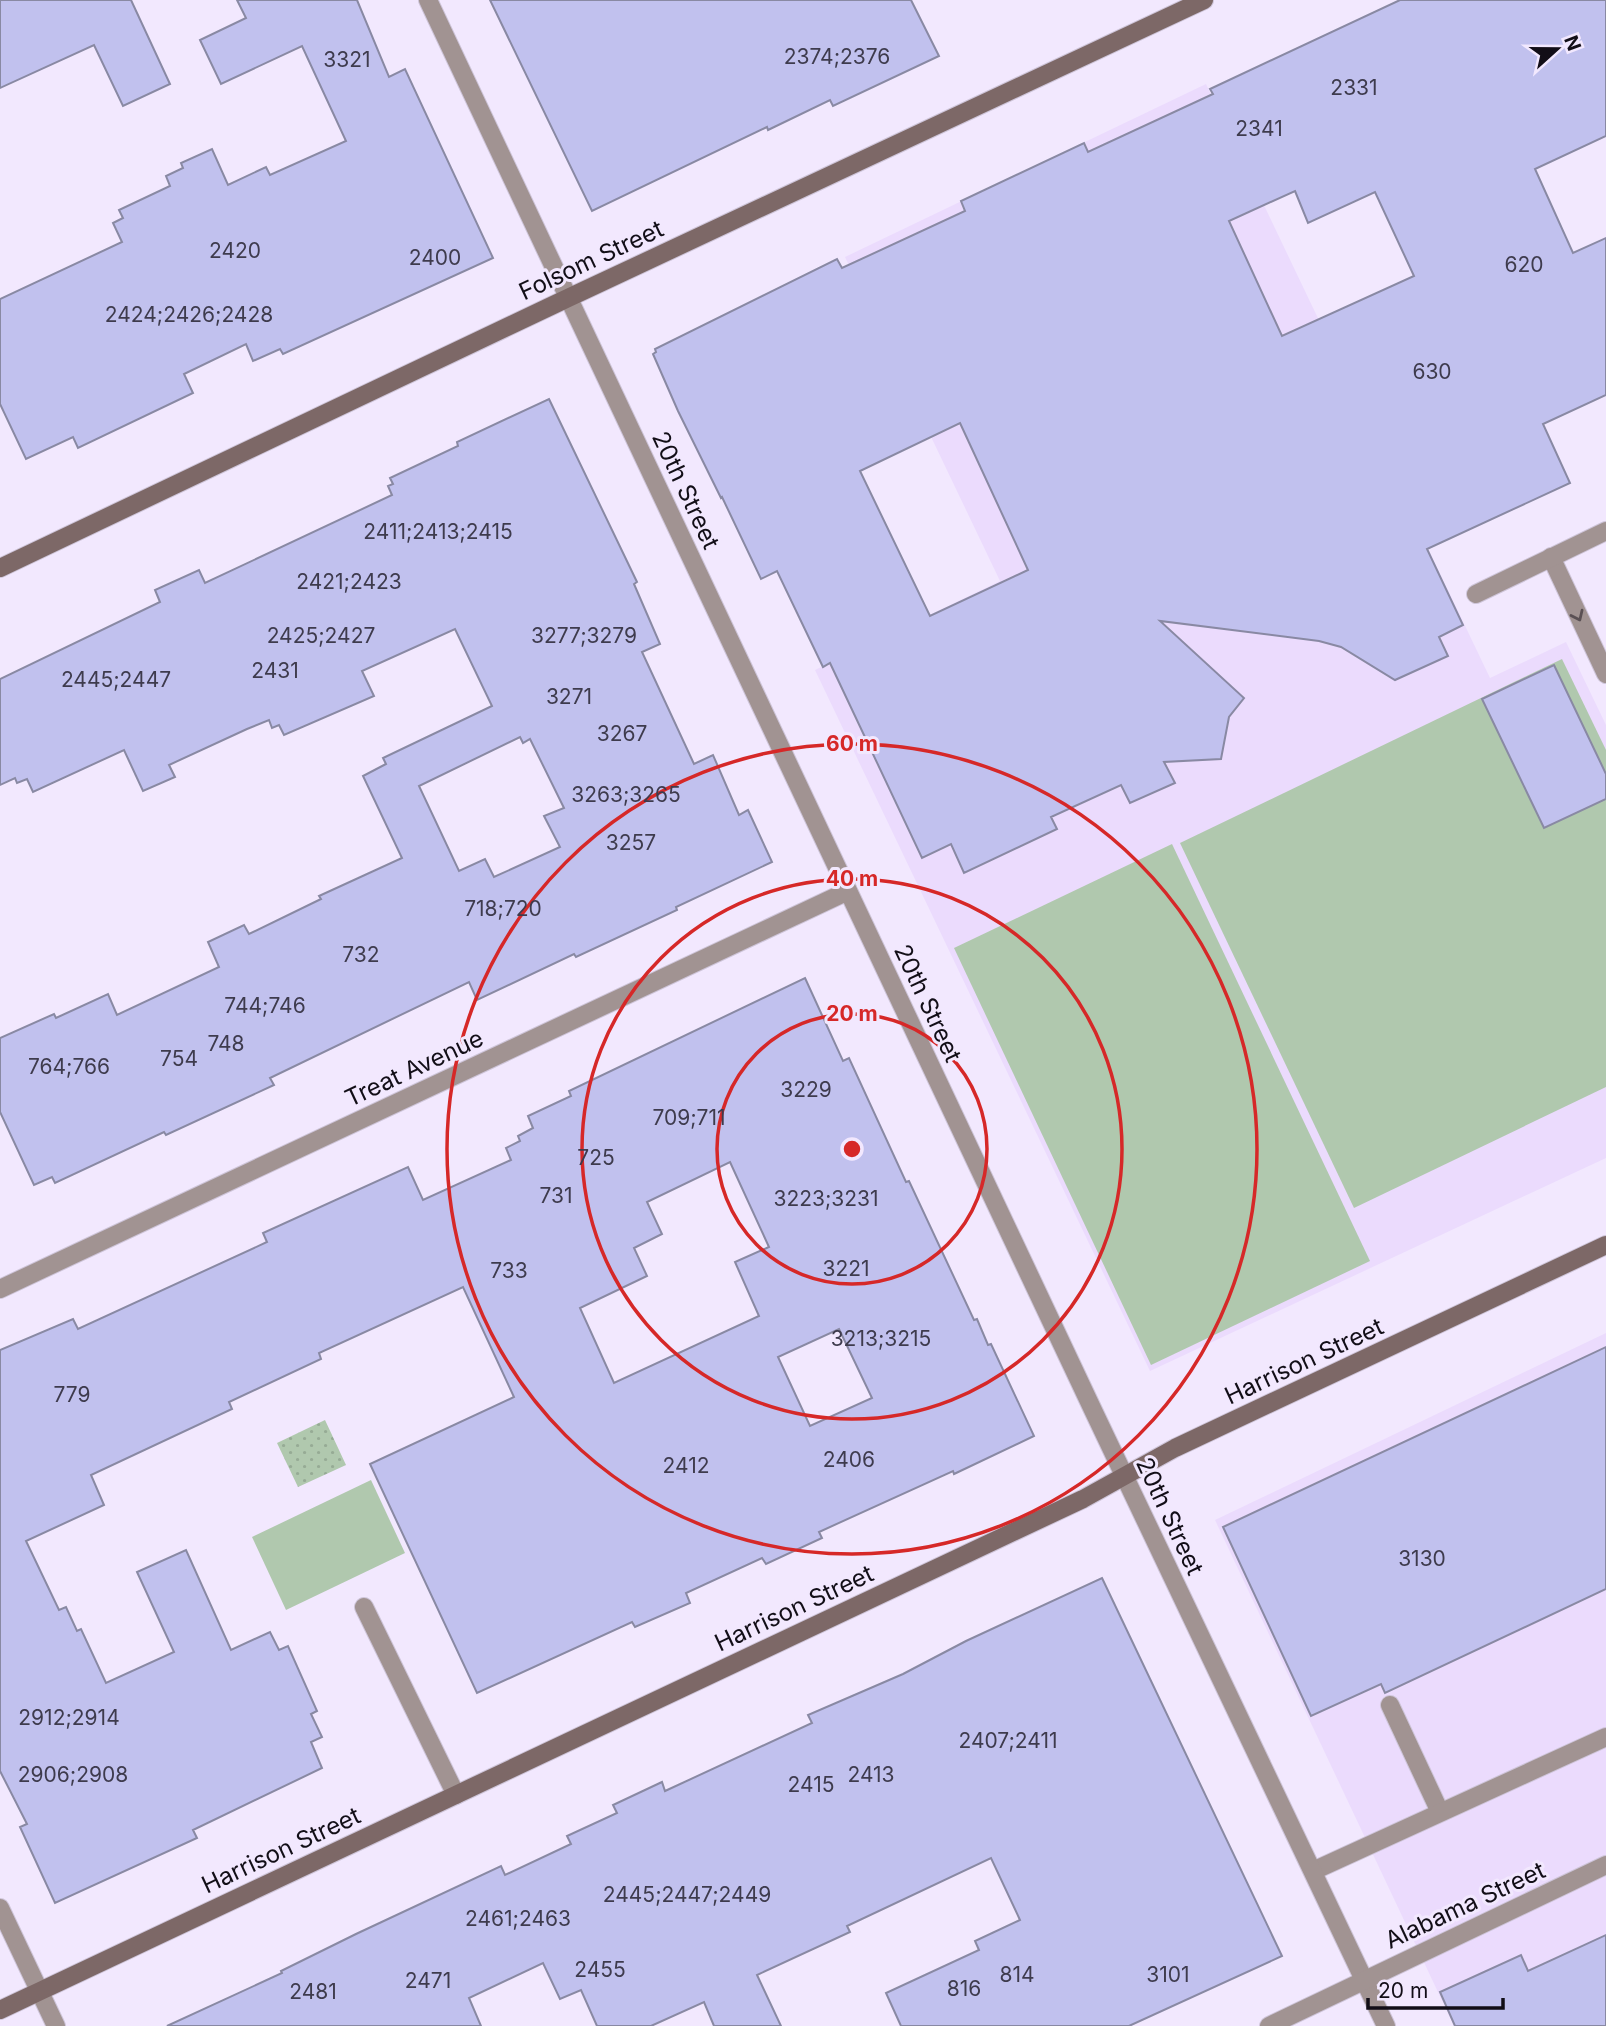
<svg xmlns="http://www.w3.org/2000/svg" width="1606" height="2026" font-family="Inter,sans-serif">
<defs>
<pattern id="park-dots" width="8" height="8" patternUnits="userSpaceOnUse" patternTransform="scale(1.75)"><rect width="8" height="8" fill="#b0c8ae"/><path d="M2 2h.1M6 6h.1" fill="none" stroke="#96ab95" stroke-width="1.8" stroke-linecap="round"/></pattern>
</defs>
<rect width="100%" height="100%" fill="#f2e8fe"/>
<g fill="#ebdbfd">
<polygon points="1206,84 1490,678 1566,642 1606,725 1606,1158 1150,1371 815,670 1000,581 845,257"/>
<polygon points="1606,1333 1606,2026 1454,2026 1215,1520"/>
</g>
<g fill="#b0c8ae">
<polygon points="1562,659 1606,750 1606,1087 1354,1208 1180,843"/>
<polygon points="1172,844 1370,1261 1151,1365 954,948"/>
<polygon points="371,1480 405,1553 286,1610 252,1537"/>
</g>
<polygon fill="url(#park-dots)" points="325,1420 346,1465 298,1487 277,1443"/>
<g fill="#c1c1ee" stroke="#8989a3" stroke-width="2" fill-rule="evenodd">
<polygon points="0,0 131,0 170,84 123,106 94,45 0,88"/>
<polygon points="237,0 357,0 389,77 405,69 493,258 283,354 280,349 253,361 246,344 184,374 193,393 78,448 73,437 26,459 0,404 0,299 122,242 113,223 123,218 119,210 170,186 166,176 183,168 181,163 212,149 228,185 266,167 270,175 346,141 302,46 221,84 200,40 246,18"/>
<polygon points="490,0 911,0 939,56 833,106 830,100 768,130 767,127 592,211"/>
<path d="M1400,0h206v136l-71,33 38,84 33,-15v157l-63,29 27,59 -143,66 36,76 -24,12 9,19 -53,24 -54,-33 -22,-6 -159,-20 84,77 -15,19 -8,42 -57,3 11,21 -45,20 -9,-18 -70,32 6,12 -93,44 -13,-29 -29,14 -92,-195 -7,4 -46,-96 -16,8 -39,-82 -1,1 -43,-87 -25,-57 3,-2 -1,-3 182,-90 5,9 123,-57 -4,-10 123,-58 4,9 125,-58 -3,-5zM1295,191l13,32 67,-31 39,84 -132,60 -53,-115zM960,423l68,147 -98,46 -70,-145z"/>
<path d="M549,399l88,183 -3,2 26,60 -18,8 52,112 19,-9 26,60 9,-5 24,52 -96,45 1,3 -101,47 -2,-3 -97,46 -8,-18 -199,96 4,7 -108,50 -2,-3 -109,51 -3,-6 -18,8 -34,-73v-74l54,-24 2,4 52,-24 9,21 102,-48 -11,-25 36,-17 5,9 72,-35 -2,-3 83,-38 -39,-82 23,-12 -3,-6 109,-52 -37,-77 -93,42 12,25 -90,39 -5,-10 -7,3 -3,-8 -22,9 -78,36 6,12 -32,14 -19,-41 -91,42 -6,-13 -10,4 -2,-5 -15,7v-106l160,-77 -5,-12 44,-20 6,13 187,-88 -4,-9 5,-2 -3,-6 68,-32 -1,-4zM520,737l3,6 7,-4 34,69 -20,8 16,31 -66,30 -9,-18 -26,12 -40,-85z"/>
<polygon points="1554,665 1606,774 1606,799 1544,828 1482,699"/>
<path d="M805,978l38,83 6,-3 57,124 3,-1 65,139 3,-1 11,26 3,-1 43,92 -80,38 -1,-3 -134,61 3,6 -56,26 -4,-6 -76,35 4,10 -55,24 -3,-5 -155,71 -107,-229 144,-67 -51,-110 -144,66 2,6 -92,43 3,7 -141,66 13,30 -78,36 33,69 7,-3 11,24 4,-2 25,54 68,-31 -37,-80 49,-22 45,100 39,-18 9,18 9,-4 29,65 -6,3 11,23 -11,5 11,26 -129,62 4,8 -142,65 -35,-76 7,-3 -27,-53v-421l73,-31 5,10 189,-87 -4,-9 145,-66 15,33 88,-40 -5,-12 14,-7 -2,-5 15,-8 -5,-12 43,-20 -2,-5zM730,1162l39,85 -34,15 24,54 -145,67 -34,-75 67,-32 -13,-28 28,-14 -15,-32zM839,1329l33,69 -62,28 -32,-69z"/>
<polygon points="1606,1347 1606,1589 1385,1693 1381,1684 1311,1716 1223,1527"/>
<polygon points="1102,1578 1282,1956 1129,2026 901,2026 886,1993 979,1950 975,1941 1020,1920 991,1858 847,1926 850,1932 757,1975 781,2026 714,2026 704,2002 651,2026 597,2026 581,1990 560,1999 543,1963 469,1998 481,2026 167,2026 282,1973 281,1971 356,1934 501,1866 505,1875 571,1844 567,1836 617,1813 613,1805 662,1782 665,1791 812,1723 808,1715 903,1674 966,1641"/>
<polygon points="1606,1935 1606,2026 1455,2026 1440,1992 1521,1955 1528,1971"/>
</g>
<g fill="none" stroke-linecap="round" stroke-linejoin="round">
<g stroke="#cec5d9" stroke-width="20">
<g id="lane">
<polyline points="364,1607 456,1795"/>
<polyline points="1390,1705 1440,1812"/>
<polyline points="1313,1871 1606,1737"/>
</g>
</g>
<g stroke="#cec5d9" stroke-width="20">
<g id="street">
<polyline points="428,0 1092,1408 1386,2026"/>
<polyline points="1551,557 1606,674"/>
<polyline points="1476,594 1606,531"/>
<polyline points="0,1289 848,891"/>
<polyline points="0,1908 56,2026"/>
<polyline points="1269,2026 1606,1865"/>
</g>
</g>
<g stroke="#cec5d9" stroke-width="20">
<g id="secondary">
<polyline points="0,568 568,298 1204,0"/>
<polyline points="0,2010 1083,1499 1175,1448 1606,1245"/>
</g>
</g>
<use href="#lane" stroke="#a19392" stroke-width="18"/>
<use href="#street" stroke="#a19392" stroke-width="18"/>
<use href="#secondary" stroke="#7d6867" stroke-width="18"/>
</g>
<defs><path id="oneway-chevron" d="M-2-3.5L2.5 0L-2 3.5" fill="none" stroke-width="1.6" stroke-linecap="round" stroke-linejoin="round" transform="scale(1.75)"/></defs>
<use stroke="#5a5054" href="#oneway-chevron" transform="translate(1578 616) rotate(65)"/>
<g fill="none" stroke="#d62828" stroke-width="3.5">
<circle cx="852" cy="1149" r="135"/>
<circle cx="852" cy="1149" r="270"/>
<circle cx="852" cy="1149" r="405"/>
</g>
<g text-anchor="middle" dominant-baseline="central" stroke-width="6" stroke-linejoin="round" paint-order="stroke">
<g font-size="21" fill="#3e3b4d">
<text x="837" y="56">2374;2376</text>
<text x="347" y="59">3321</text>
<text x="1354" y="87">2331</text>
<text x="1259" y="128">2341</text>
<text x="235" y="250">2420</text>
<text x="435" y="257">2400</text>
<text x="1524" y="264">620</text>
<text x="189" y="314">2424;2426;2428</text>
<text x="1432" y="371">630</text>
<text x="438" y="531">2411;2413;2415</text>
<text x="349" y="581">2421;2423</text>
<text x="321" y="635">2425;2427</text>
<text x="584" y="635">3277;3279</text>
<text x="275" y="670">2431</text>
<text x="116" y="679">2445;2447</text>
<text x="569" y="696">3271</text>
<text x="622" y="733">3267</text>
<text x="626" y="794">3263;3265</text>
<text x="631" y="842">3257</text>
<text x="503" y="908">718;720</text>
<text x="361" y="954">732</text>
<text x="265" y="1005">744;746</text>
<text x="226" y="1043">748</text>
<text x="179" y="1058">754</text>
<text x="69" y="1066">764;766</text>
<text x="806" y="1089">3229</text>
<text x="689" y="1117">709;711</text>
<text x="596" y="1157">725</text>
<text x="556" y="1195">731</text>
<text x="826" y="1198">3223;3231</text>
<text x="846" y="1268">3221</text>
<text x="509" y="1270">733</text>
<text x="881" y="1338">3213;3215</text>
<text x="72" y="1394">779</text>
<text x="849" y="1459">2406</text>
<text x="686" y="1465">2412</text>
<text x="1422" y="1558">3130</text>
<text x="69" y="1717">2912;2914</text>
<text x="1008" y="1740">2407;2411</text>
<text x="73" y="1774">2906;2908</text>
<text x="871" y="1774">2413</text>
<text x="811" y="1784">2415</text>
<text x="687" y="1894">2445;2447;2449</text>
<text x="518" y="1918">2461;2463</text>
<text x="600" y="1969">2455</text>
<text x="1017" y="1974">814</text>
<text x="1168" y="1974">3101</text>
<text x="428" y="1980">2471</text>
<text x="964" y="1988">816</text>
<text x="313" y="1991">2481</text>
</g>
<g font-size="24" fill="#120e17" stroke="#f2e8fe">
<text transform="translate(591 260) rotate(-25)">Folsom Street</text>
<text transform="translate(686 490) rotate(65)">20th Street</text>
<text transform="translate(928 1003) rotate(65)">20th Street</text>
<text transform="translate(414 1068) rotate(-25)">Treat Avenue</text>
<text transform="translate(1304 1361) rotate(-25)">Harrison Street</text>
<text transform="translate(1170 1516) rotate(65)">20th Street</text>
<text transform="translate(794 1608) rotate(-25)">Harrison Street</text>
<text transform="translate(281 1850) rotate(-25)">Harrison Street</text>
<text transform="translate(1465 1905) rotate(-25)">Alabama Street</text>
</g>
</g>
<circle cx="852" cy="1149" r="10" fill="#d62828" stroke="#f2e8fe" stroke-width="3.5"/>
<g font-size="21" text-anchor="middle" font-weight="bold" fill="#d62828" stroke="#f2e8fe" stroke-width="6" stroke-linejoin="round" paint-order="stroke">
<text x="852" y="751">60 m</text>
<text x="852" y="886">40 m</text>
<text x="852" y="1021">20 m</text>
</g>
<g transform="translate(1557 49) rotate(69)" stroke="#f2e8fe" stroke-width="5" paint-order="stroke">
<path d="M0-5L12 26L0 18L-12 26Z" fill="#120e17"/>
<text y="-10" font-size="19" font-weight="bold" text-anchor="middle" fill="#120e17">N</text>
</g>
<path d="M1368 1998v10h135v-10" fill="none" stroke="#120e17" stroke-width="3.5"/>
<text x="1378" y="1998" font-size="21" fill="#120e17" stroke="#f2e8fe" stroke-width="5" paint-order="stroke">20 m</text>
</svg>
